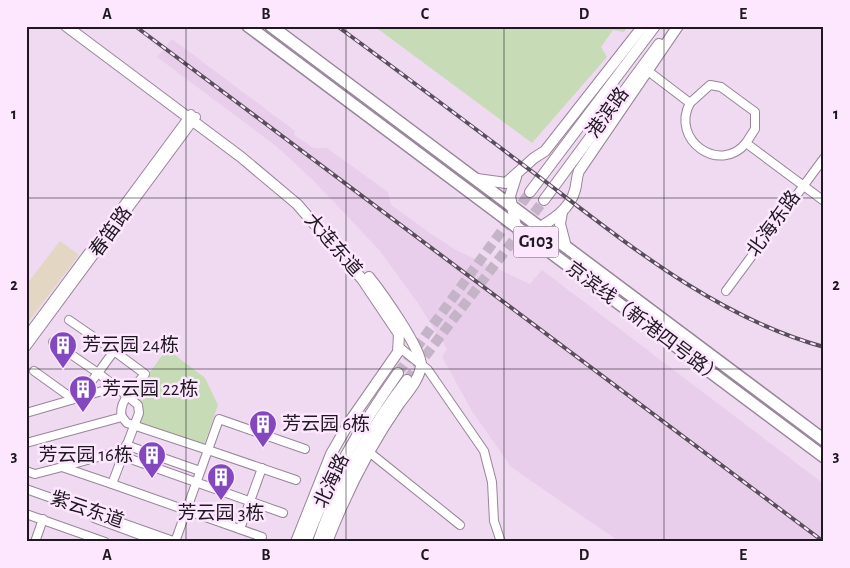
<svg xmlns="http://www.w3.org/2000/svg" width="850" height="568" font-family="'Alegreya Sans','Noto Sans SC',sans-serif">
<rect width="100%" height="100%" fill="#efdaf1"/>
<polygon fill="#e3d6c2" points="60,241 79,255 26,325 26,285"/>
<polygon fill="#e9ceeb" points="172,39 295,131 294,135 314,148 327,148 388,192 391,205 430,233 456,250 530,284 542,270 824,484 824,542 620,542 511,467 472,411 442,357 447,349 417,302 380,251 313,180 276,146 157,57"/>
<g fill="#c7dbb7">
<polygon points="374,26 628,26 624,32 613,30 601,47 607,57 532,143"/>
<path d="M171,352l34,26 13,27 -14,40 -63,-21c1,-12 0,-19 -8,-29l31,-42z"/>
</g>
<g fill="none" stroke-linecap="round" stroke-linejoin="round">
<g stroke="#c5b3c7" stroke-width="10" stroke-dasharray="10 5" stroke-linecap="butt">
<polyline points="398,373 530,192"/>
<polyline points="407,380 544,200"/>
</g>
<g stroke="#988599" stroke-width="10">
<g id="minor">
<polyline points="648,71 690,103 710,85 721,87 755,112 755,129 746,143 824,201"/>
<path d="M690,103c-20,37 30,72 56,40"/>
<polyline points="726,291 824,158"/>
<polyline points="69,320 114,351"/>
<polyline points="26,337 191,114"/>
<polyline points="53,342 98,373 79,397"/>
<polyline points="26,347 196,117"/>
<polyline points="399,347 428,370 484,451 492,482 494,521 501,542"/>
<polyline points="34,371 73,399"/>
<path d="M116,387l-18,-14 16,-22 31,23c-9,12 -28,28 -23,43"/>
<polyline points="26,413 116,387 138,405 139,413 112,484 62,467 124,450"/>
<polyline points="26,443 122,417 127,423 208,450 175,542"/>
<polyline points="126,445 200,471"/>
<polyline points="369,452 460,525"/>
<polyline points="122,456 283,513"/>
<polyline points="26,471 35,474 62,467"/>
<polyline points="296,480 208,450 219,419 305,449"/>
<polyline points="112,484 262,537"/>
<polyline points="26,489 176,542"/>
<polyline points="26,514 105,542"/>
<polyline points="94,518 159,542"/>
<polyline points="240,529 262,468"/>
<polyline points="35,542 43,519"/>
</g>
</g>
<g stroke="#988599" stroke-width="12">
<g id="major">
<polyline points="66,26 241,157 297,204 362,279 399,334 398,352 350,421 331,454 296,542"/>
<polyline points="477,179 506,183 534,158 545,151 643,26"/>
<polyline points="530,192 655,26"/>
<polyline points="544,200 659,44"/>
<polyline points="562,212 560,224 566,247"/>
<polyline points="516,227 510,196 516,177"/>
<path d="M527,235c18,-11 42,-22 48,-45 2,-7 1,-12 4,-19l99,-145"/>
<path d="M306,542c24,-63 53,-114 92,-169"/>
<path d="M318,542c20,-60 51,-112 89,-162"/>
<path d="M327,542c19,-49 42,-95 72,-138 8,-11 21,-25 22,-39 0,-17 -40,-73 -52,-88"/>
</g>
</g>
<g stroke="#988599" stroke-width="14">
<g id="highway">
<polyline points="248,26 824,457"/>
<polyline points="271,26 824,440"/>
</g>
</g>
<use href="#minor" stroke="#fff" stroke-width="8"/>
<use href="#major" stroke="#fff" stroke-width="10"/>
<use href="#highway" stroke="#fff" stroke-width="11"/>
<g stroke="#594e5b" stroke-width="4">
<g id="rail">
<polyline points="135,26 824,542"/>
<path d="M337,26c71,52 140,104 209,156 85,65 173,136 278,165"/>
</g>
</g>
<use href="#rail" stroke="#fce7fe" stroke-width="2" stroke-dasharray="5.5" stroke-linecap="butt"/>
</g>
<path fill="none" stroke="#1f1820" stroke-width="1" stroke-opacity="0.55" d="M186,26v516M346,26v516M504,26v516M664,26v516M26,198h798M26,369h798"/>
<defs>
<g id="building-pin" transform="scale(1.4375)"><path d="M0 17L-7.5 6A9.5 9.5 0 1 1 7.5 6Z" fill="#8448be" stroke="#fce7fe"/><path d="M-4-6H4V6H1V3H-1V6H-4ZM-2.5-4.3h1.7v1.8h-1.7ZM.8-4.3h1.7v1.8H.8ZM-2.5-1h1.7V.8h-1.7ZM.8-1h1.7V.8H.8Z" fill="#fff"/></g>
</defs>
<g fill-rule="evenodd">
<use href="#building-pin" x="63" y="345"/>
<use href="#building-pin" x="83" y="389"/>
<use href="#building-pin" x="263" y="424"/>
<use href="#building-pin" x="152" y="455"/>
<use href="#building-pin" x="221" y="477"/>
</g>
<g text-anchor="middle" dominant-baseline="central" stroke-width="5" stroke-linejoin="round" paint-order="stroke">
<rect fill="#fce7fe" stroke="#615663" stroke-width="1" x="513.5" y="226.5" width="45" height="31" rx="4"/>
<g font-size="18" font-weight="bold" fill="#1f1820">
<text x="536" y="242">G103</text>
</g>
<g font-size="19" fill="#1f1820" stroke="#fce7fe">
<text transform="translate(608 113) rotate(-54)">港滨路</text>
<text transform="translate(774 224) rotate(-54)">北海东路</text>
<text transform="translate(111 232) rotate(-54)">春笛路</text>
<text transform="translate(333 245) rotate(49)">大连东道</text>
<text transform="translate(644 323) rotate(37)">京滨线（新港四号路）</text>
<text transform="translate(332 481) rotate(-65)">北海路</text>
<text transform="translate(87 510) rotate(19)">紫云东道</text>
</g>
<g font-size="19" fill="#1f1820" stroke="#fce7fe" text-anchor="start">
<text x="82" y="345">芳云园 24栋</text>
<text x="102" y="389">芳云园 22栋</text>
<text x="282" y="424">芳云园 6栋</text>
<text x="133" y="455" text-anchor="end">芳云园 16栋</text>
<text x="221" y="513" text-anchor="middle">芳云园 3栋</text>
</g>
</g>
<rect width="850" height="568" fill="none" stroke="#fce7fe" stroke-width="55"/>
<rect x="28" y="28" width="794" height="512" fill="none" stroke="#1f1820" stroke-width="2"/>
<g font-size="16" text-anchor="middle" font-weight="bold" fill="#1f1820">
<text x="107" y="19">A</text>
<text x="266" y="19">B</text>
<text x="425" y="19">C</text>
<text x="584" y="19">D</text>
<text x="743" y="19">E</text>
<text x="14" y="119">1</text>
<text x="836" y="119">1</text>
<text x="14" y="290">2</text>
<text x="836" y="290">2</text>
<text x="14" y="461">3</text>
<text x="836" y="461">3</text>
<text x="107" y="560">A</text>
<text x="266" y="560">B</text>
<text x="425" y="560">C</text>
<text x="584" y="560">D</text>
<text x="743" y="560">E</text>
</g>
</svg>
